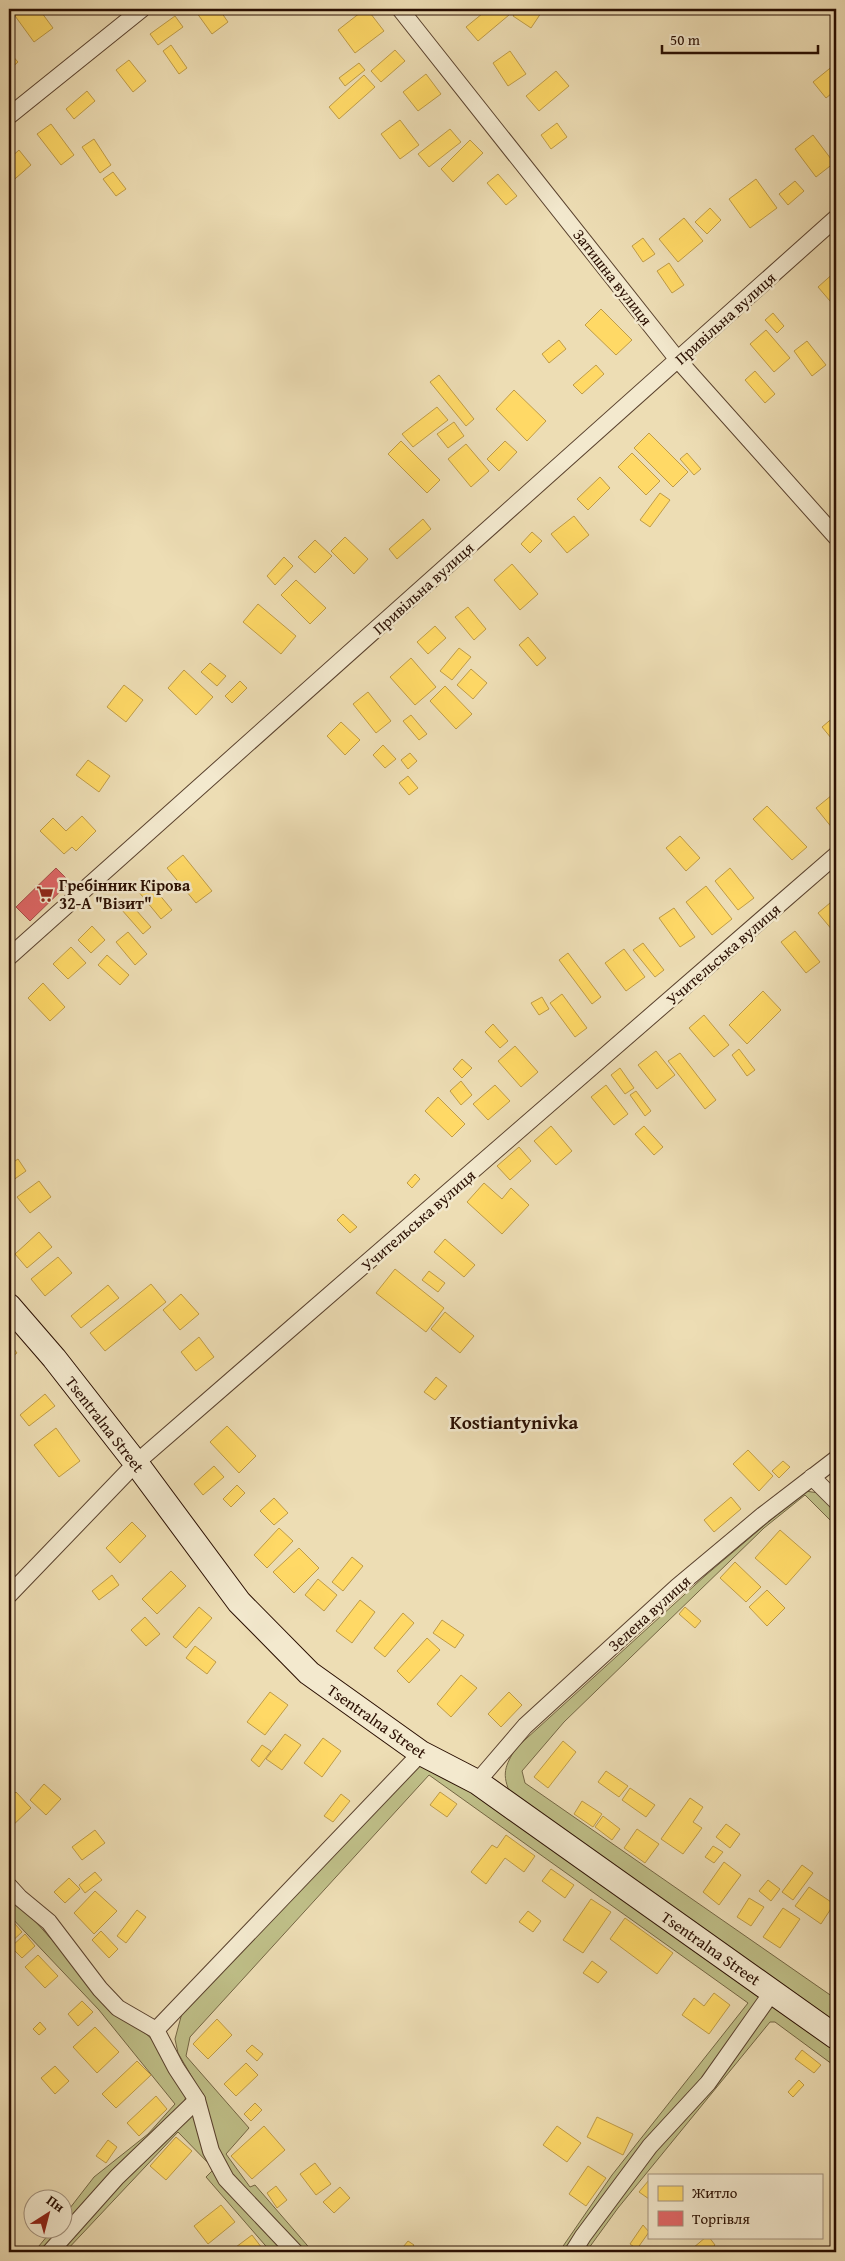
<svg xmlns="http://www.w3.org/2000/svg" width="845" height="2261" font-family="'Gentium Book Plus',serif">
<rect width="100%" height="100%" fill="#edddb4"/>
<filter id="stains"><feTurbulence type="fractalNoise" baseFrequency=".004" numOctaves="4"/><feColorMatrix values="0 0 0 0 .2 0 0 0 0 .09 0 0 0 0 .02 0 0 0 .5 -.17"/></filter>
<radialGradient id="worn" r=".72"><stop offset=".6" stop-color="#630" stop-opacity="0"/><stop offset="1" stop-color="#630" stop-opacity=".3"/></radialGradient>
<g fill="#bfbf88" stroke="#746644">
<path d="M805,1491l14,2 17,17v16l-31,-31 -41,33 -200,194 -42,49 3,12 311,216v26l-325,-230c-10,-21 -6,-29 5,-47l190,-173z"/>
<polygon points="424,1763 431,1765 510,1816 764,1996 569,2252 559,2252 612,2175 748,2003 429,1775 190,2037 186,2056 249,2128 226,2154 250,2187 255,2185 313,2252 299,2252 225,2170 199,2089 178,2053 175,2039 182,2013 418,1766"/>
<polygon points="9,1892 103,1997 153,2040 186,2097 179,2112 45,2252 34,2252 53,2229 62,2228 63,2217 94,2177 148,2134 175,2104 99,2010 9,1915"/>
<polygon points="774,2003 836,2045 836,2067 775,2022 770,2022 618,2208 586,2252 578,2252 587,2237"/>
<polygon points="193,2115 201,2135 288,2252 271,2252 206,2177 214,2169 178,2132 65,2252 57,2252 96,2207"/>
</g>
<g fill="#ffd966" stroke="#bf9c48">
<polygon points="10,9 39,9 53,28 34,42"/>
<polygon points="194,9 219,9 228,22 212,34"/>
<polygon points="365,9 367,9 384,31 355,53 338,30"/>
<polygon points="488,9 504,9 509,15 478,41 466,27"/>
<polygon points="518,9 535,9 541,13 531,28 513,16"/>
<polygon points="175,16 183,27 158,45 150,34"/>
<polygon points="171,45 187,68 179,74 163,51"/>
<polygon points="395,50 405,61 381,82 371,71"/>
<polygon points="510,51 526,74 508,86 493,63"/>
<polygon points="9,52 18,62 9,70"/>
<polygon points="129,60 146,81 133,92 116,70"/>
<polygon points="359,63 365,70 345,86 339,78"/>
<polygon points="834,65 836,68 836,90 826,98 813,82"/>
<polygon points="556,71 569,86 539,111 526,96"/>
<polygon points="426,74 441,94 418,111 403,92"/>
<polygon points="364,75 375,87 339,119 329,107"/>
<polygon points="87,91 95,101 74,119 66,109"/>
<polygon points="400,120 419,145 400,159 381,134"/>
<polygon points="557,123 567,137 551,149 541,135"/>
<polygon points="51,124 74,155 61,165 37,134"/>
<polygon points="450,129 461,142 429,167 418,154"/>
<polygon points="813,135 834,163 816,177 795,149"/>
<polygon points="94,139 111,165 100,173 82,147"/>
<polygon points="470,140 483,153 453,182 441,169"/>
<polygon points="19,150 31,165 9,184 9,159"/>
<polygon points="113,172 126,189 116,196 103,179"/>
<polygon points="498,174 517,196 506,205 487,183"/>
<polygon points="756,179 777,208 750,228 729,199"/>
<polygon points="795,181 804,191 788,205 779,194"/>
<polygon points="710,208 721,220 707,234 695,222"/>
<polygon points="684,218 703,241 678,262 659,239"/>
<polygon points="643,238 655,254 643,262 632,246"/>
<polygon points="669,263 684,285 672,293 657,271"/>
<polygon points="836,271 836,308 818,287"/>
<polygon points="601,309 632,340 616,355 585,325"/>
<polygon points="773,313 784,326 777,333 765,320"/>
<polygon points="766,330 790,358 774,372 750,344"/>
<polygon points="559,340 566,349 549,363 542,354"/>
<polygon points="807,341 826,365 812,376 794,351"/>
<polygon points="596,365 604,374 582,394 573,385"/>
<polygon points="755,371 775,394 765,403 745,380"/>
<polygon points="439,375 474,419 466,426 430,382"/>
<polygon points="514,390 546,421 527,441 496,409"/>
<polygon points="437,407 448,420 413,447 402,434"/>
<polygon points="454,422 464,436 448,448 437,434"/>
<polygon points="649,433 688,472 673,487 634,448"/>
<polygon points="401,441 440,480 427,493 388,454"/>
<polygon points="505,441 517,452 499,471 487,459"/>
<polygon points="466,444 489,471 471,487 448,459"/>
<polygon points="632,453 660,481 646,495 618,467"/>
<polygon points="687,453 701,469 694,475 680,459"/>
<polygon points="600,477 610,488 588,510 577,499"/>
<polygon points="660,493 670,500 650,527 640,520"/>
<polygon points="574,516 589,535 567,553 551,534"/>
<polygon points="423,519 431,529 397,559 389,549"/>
<polygon points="532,532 542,541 530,553 521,544"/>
<polygon points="345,537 368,559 354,574 331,551"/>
<polygon points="315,540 332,556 315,573 298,557"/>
<polygon points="284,557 293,566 275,585 267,576"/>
<polygon points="512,564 538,594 520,610 494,580"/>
<polygon points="296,580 326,608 310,624 281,595"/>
<polygon points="258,604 296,636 281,654 243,622"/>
<polygon points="468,607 486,629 474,640 455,617"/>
<polygon points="435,626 446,638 428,654 417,642"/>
<polygon points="528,637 546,658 537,666 519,645"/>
<polygon points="459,648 471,657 452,680 440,671"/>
<polygon points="411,658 436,687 415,705 390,677"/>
<polygon points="210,663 226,676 217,686 201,672"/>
<polygon points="471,669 487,683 473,699 457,685"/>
<polygon points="184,670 213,697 196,715 168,688"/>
<polygon points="240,681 247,688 232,703 225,696"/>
<polygon points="124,685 143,700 126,722 107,707"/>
<polygon points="445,686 472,714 456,729 430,701"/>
<polygon points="368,692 391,721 376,733 353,704"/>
<polygon points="411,715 427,734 419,740 403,721"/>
<polygon points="835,716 836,717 836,744 822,727"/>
<polygon points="341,722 360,740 345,755 327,736"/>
<polygon points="383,745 396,759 385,768 373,755"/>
<polygon points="410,753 417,761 408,769 401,760"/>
<polygon points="88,760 110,776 99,792 76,775"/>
<polygon points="408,776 418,788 409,795 399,783"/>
<polygon points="832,795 836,800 836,826 833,829 816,808"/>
<polygon points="767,806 807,847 792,860 753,819"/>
<polygon points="82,816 96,831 76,851 72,847 64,854 40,831 53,818 66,831"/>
<polygon points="680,836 700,858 686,871 666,848"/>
<polygon points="183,855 212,891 196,903 167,868"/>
<polygon points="730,868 754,898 738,910 715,881"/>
<polygon points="149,882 172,910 161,919 138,891"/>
<polygon points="706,886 732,919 712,935 686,902"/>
<polygon points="836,898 836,928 833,931 818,913"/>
<polygon points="129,902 151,927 143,934 121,909"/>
<polygon points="674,908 695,937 680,947 659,918"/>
<polygon points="92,926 105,940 91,953 78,940"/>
<polygon points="795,931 820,962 806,973 781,942"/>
<polygon points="128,932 147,954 135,965 116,942"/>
<polygon points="643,943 664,970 655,977 633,950"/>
<polygon points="71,947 86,963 68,979 53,964"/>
<polygon points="624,949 645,977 626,991 605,963"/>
<polygon points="568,953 601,997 592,1004 559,960"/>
<polygon points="107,955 129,975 120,985 98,965"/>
<polygon points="43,983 65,1007 50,1021 28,998"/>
<polygon points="763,991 781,1010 747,1044 729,1025"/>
<polygon points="562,994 587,1028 575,1037 550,1003"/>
<polygon points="542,997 549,1009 539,1015 531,1003"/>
<polygon points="704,1015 729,1045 714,1057 689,1028"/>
<polygon points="493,1024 508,1041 500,1048 485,1032"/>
<polygon points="515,1046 538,1072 521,1087 498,1061"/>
<polygon points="739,1049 755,1070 747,1076 732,1055"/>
<polygon points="656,1051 675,1075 657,1089 638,1065"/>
<polygon points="680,1053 716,1100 705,1109 668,1061"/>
<polygon points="462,1059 472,1068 462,1078 453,1069"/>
<polygon points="620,1068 634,1088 625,1094 611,1075"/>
<polygon points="461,1081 472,1095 461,1105 450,1091"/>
<polygon points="495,1085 510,1101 488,1120 473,1104"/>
<polygon points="606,1085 628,1114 614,1125 591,1097"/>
<polygon points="636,1091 651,1111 645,1116 630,1095"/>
<polygon points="438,1097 465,1124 452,1137 425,1111"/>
<polygon points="551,1126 572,1151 556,1165 534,1141"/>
<polygon points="644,1126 663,1147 654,1155 635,1134"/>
<polygon points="519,1147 531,1161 510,1180 497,1166"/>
<polygon points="18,1159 26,1171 9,1183 9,1165"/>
<polygon points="415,1174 420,1179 412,1188 407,1183"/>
<polygon points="39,1181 51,1197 30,1213 17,1197"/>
<polygon points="484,1183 502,1199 511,1188 529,1205 502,1234 467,1202"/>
<polygon points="343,1214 357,1227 350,1233 337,1220"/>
<polygon points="39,1232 52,1247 27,1268 15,1254"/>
<polygon points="445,1239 475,1265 464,1277 434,1252"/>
<polygon points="58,1257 72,1273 45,1296 31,1279"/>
<polygon points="395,1269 444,1308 426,1332 376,1293"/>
<polygon points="429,1271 445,1283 438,1292 422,1280"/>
<polygon points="151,1284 166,1302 105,1351 90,1333"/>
<polygon points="108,1285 119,1298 81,1328 71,1316"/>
<polygon points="181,1294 199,1314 180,1330 163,1310"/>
<polygon points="445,1312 474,1336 460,1353 431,1329"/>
<polygon points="199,1337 214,1357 196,1371 181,1352"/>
<polygon points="9,1342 17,1353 9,1359"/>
<polygon points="436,1377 447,1386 435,1400 424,1392"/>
<polygon points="45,1394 55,1406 29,1426 20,1415"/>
<polygon points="227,1426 256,1456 239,1473 210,1442"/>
<polygon points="56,1428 80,1461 59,1477 34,1445"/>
<polygon points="9,1435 14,1441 9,1445"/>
<polygon points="748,1450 773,1476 759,1491 733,1464"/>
<polygon points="783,1461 790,1467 779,1478 772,1471"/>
<polygon points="214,1466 224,1477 203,1495 194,1484"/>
<polygon points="237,1485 245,1493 231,1507 223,1499"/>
<polygon points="731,1497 741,1509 714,1532 704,1520"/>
<polygon points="274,1498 288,1513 274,1525 260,1511"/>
<polygon points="132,1522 146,1536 120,1563 106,1548"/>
<polygon points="279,1528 293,1541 267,1568 254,1555"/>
<polygon points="780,1530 811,1557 786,1585 755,1558"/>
<polygon points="299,1548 319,1568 294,1593 273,1572"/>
<polygon points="352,1557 363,1566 343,1591 332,1582"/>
<polygon points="735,1562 761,1587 746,1602 720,1578"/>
<polygon points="171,1571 186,1586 157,1614 142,1599"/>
<polygon points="112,1575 119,1585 99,1600 92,1591"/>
<polygon points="318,1579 337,1595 324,1611 305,1595"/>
<polygon points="767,1590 785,1608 767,1626 749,1607"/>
<polygon points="360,1600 375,1612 352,1643 336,1631"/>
<polygon points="199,1607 212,1618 186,1648 173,1637"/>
<polygon points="685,1607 701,1621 695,1628 679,1614"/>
<polygon points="403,1613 414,1623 385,1657 374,1648"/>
<polygon points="145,1617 160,1634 146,1646 131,1630"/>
<polygon points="442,1620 464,1635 455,1648 433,1633"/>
<polygon points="427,1638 440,1650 409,1683 397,1671"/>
<polygon points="195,1646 216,1662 207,1674 186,1658"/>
<polygon points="461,1675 477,1688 451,1717 437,1704"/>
<polygon points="270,1692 288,1705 265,1735 247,1722"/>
<polygon points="509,1692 522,1705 501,1727 488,1714"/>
<polygon points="285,1734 301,1745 282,1770 266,1759"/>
<polygon points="323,1738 341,1751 322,1777 304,1763"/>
<polygon points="563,1741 576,1752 548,1788 534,1777"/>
<polygon points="262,1745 271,1751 259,1767 251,1760"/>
<polygon points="606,1771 628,1786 619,1797 598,1782"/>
<polygon points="44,1784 61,1799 46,1815 30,1800"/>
<polygon points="630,1788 655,1805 646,1817 622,1800"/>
<polygon points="16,1792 31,1808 9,1829 9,1799"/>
<polygon points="440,1792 457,1804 447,1817 430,1805"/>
<polygon points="341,1794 350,1801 333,1822 324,1816"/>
<polygon points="690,1798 703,1807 693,1822 702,1828 683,1854 661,1839"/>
<polygon points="582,1801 602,1814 593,1827 574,1814"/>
<polygon points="603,1816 620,1829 612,1840 595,1827"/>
<polygon points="726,1824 740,1834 730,1848 716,1837"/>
<polygon points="637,1829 659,1844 645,1863 624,1848"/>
<polygon points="95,1830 105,1843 82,1860 72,1847"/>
<polygon points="506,1835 535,1856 524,1872 505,1858 486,1884 471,1872 492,1845 497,1848"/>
<polygon points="713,1846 723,1852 714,1863 705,1857"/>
<polygon points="724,1862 741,1875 719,1905 703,1892"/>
<polygon points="802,1865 813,1873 793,1900 782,1892"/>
<polygon points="551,1869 574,1885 565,1898 542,1881"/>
<polygon points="95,1872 102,1880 85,1893 79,1885"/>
<polygon points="69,1878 80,1889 65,1903 54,1892"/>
<polygon points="768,1880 780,1889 771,1901 759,1891"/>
<polygon points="809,1887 834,1904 821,1924 795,1906"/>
<polygon points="95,1891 117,1911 94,1934 74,1913"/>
<polygon points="749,1898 764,1907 751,1926 737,1917"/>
<polygon points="591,1899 611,1912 583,1953 563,1940"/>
<polygon points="783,1908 800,1919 780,1948 763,1937"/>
<polygon points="137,1910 146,1917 126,1943 117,1936"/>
<polygon points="528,1911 541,1921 533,1932 519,1922"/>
<polygon points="9,1917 22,1932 9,1944"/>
<polygon points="625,1918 673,1953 657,1974 610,1939"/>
<polygon points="101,1931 118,1949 109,1958 92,1940"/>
<polygon points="25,1934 35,1946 22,1958 11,1947"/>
<polygon points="38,1955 58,1976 45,1988 25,1967"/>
<polygon points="592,1961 607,1972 598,1983 583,1973"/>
<polygon points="714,1993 730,2005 709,2034 682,2015 694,1998 704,2006"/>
<polygon points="82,2001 93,2012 78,2026 68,2014"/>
<polygon points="217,2019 232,2035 208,2059 193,2044"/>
<polygon points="40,2022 46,2029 39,2035 33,2029"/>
<polygon points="95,2027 119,2052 97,2073 73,2047"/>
<polygon points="252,2045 263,2054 257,2061 246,2051"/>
<polygon points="802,2050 821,2065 814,2073 795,2059"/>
<polygon points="137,2061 151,2075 116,2108 102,2094"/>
<polygon points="246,2063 258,2075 236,2096 224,2084"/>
<polygon points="55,2066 69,2081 55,2094 41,2078"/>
<polygon points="799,2080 804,2085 793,2097 788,2092"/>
<polygon points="156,2096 167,2109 139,2136 127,2123"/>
<polygon points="255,2103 262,2110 251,2121 244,2114"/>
<polygon points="597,2117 633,2134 623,2155 587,2137"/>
<polygon points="264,2126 285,2150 252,2179 231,2156"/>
<polygon points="557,2126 581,2143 567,2162 543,2145"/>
<polygon points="176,2137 192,2151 166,2180 150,2166"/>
<polygon points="108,2140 117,2147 106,2163 96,2156"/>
<polygon points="315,2163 331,2184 316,2195 300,2174"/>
<polygon points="588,2166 606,2178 586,2206 569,2194"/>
<polygon points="649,2180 649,2199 639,2192"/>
<polygon points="276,2186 287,2200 277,2208 267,2193"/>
<polygon points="340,2187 350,2198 334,2213 323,2202"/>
<polygon points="221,2205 235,2222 208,2244 194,2226"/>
<polygon points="643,2225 649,2232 637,2249 630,2244"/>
<polygon points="252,2235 265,2252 240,2252 236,2247"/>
<polygon points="706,2237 709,2237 715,2245 707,2252 696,2252 693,2248"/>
<polygon points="408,2241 414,2245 408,2252 399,2252"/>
</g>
<polygon fill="#e06666" stroke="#a94c48" points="56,868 70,882 30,921 16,907"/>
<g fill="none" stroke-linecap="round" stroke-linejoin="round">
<g stroke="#5a422e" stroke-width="18">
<g id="street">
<polyline points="400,9 678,360 836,537"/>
<polyline points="9,116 142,9"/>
<polyline points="9,957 836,218"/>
<polyline points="812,1477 836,1501"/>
<polyline points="9,1595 136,1463 836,855"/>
<polyline points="477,1782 525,1726 677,1587 763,1515 836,1459"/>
<polyline points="9,1886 20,1898 49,1922 100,1989 118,2008 156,2030 176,2068 197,2100 211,2151 226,2179 295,2252"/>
<polyline points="156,2030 421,1753"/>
<polyline points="50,2252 117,2177 197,2100"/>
<polyline points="573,2252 583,2236 650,2146 708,2083 773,1991"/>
</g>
</g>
<g stroke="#290e01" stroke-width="26">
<polyline id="secondary" points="9,1306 54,1358 136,1463 239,1602 309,1673 421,1753 477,1782 836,2037"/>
</g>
<use href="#street" stroke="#f3e9ce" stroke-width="16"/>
<use href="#secondary" stroke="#f3e9ce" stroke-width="24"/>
</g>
<defs>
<g id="supermarket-bare" transform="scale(1.35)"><path d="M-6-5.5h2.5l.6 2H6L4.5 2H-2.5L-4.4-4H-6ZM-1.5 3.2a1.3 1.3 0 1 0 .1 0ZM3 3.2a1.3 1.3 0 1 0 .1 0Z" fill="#8f2418" stroke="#f3e9ce" stroke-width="2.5" paint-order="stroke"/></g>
</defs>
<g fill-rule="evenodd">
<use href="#supermarket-bare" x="45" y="894"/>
</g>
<g text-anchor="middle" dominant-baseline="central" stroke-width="5" stroke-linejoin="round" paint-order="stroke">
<g font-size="16" fill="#290e01" stroke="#f3e9ce">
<text transform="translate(613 277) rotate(52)">Затишна вулиця</text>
<text transform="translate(725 318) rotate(-42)">Привільна вулиця</text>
<text transform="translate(423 588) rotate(-42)">Привільна вулиця</text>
<text transform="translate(723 954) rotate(-41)">Учительська вулиця</text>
<text transform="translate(418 1220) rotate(-41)">Учительська вулиця</text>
<text transform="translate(105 1424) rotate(52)">Tsentralna Street</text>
<text transform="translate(649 1613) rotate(-42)">Зелена вулиця</text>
<text transform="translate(377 1721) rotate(35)">Tsentralna Street</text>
<text transform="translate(711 1948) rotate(35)">Tsentralna Street</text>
</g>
<g font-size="16" font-weight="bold" fill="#290e01" stroke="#f3e9ce" text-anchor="start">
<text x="59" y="885">Гребінник Кірова<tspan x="59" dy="18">32-А "Візит"</tspan></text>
</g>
<g font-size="19" font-weight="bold" fill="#290e01" stroke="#f3e9ce">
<text x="514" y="1422">Kostiantynivka</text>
</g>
</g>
<rect width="845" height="2261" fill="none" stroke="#edddb4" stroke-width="30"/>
<rect x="10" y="10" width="825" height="2241" fill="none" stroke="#290e01" stroke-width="2.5"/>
<rect x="15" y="15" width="815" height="2231" fill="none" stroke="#290e01"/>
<rect x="648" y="2174" width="175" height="65" fill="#f3e9ce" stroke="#a2917c"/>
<rect x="658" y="2186" width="25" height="15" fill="#ffd966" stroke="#a2917c"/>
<text x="692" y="2198" font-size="15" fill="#290e01">Житло</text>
<rect x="658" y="2211" width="25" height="15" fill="#e06666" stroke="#a2917c"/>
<text x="692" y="2224" font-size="15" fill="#290e01">Торгівля</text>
<g transform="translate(48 2214) rotate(36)"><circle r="24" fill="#f3e9ce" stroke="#a2917c"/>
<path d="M0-4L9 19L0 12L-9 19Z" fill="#8f2418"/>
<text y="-8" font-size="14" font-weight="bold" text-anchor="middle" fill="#290e01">Пн</text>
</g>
<path d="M662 45v8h156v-8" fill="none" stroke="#290e01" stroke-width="2.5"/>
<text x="670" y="45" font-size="15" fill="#290e01" stroke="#f3e9ce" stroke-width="4" paint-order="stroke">50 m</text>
<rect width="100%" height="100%" filter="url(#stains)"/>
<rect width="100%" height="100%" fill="url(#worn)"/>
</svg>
